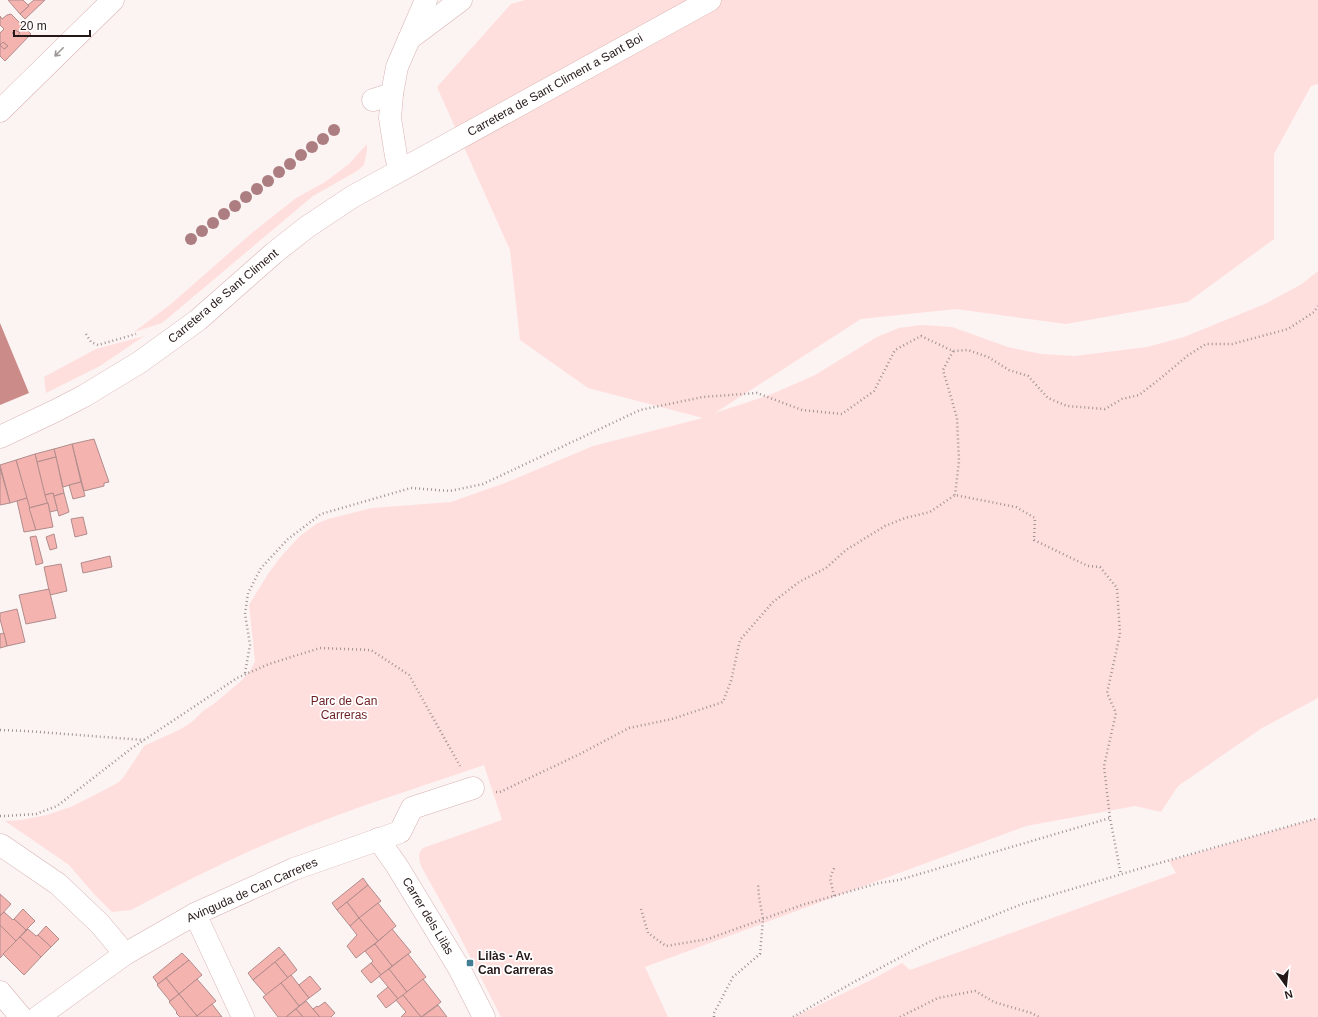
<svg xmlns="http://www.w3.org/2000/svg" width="1318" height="1017" font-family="Arial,sans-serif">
<rect width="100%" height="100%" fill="#fcf3f3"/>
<g fill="#ffdfdd">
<path d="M525,0h793v84l-7,2 -37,68v85l-86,63 -122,22 -110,-15 -95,10 -146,94 57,-19 43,-19 62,-38 22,-9 23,-3 30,2 56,20 33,7 34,2 72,-9 37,-10 81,-33 37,-20 16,-13v427l-56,30 -84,58 -17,26 -26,-6 -109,20 -381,141 23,50h-167l-46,-90 -33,-59c-3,-7 -5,-15 1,-20l79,-28 -18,-55c-66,23 -133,43 -197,70 -53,22 -105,48 -156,75l-19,2 -18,-18 -25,-29 -64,-44 16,-1 26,-5 26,-9 37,-19 9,-5 6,-7 19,-29 37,-17 12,-8 10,-10 12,-8 25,-21 10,-11 5,-10 -6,-56 19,-31 11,-15 20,-22 17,-13 12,-5 44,-11 79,-6 54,-19 88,-37 110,-28 -115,-30 -68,-48 -10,-90 -73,-163 74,-83z"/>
<polygon points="367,144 367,150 364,165 357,171 313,196 162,323 134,332 171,304 253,232 296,198 325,182 349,164"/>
<polygon points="144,336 100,366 46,393 44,377 96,349"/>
<polygon points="1318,818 1318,1017 794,1017 871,980 902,963 910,970 1176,873 1169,861"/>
</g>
<polygon fill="#cb8b89" points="0,323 29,393 0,405"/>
<g fill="#f5b3b0" stroke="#b08c8b" fill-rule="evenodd">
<polygon points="8,0 23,0 29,6 20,14"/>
<polygon points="34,0 45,0 25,19 20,14 29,6 28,5"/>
<path d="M11,14l20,20 -26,27 -5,-5v-23l4,-4 -4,-4v-9l2,3 5,-4zM15,30l5,3 -4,4 -4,-4zM3,42l5,4 -4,3 -4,-4z"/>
<polygon points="15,30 20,33 16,37 12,33"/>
<polygon points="3,42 8,46 4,49 0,45"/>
<polygon points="94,439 109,482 104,483 104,486 84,491 72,444"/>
<polygon points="72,444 81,482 63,487 54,449"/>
<polygon points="54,449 56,457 37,462 35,454"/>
<polygon points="35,454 48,503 29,508 16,460"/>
<polygon points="56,457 64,493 54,496 53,493 45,495 37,462"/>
<polygon points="16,460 27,498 10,503 0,465"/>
<polygon points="0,468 10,503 0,505"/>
<polygon points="81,482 85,496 73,499 69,485"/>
<polygon points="53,493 58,510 50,512 45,495"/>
<polygon points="64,493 69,512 59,516 54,496"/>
<polygon points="27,498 36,530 24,532 17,501"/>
<polygon points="48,503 53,527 36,530 29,508"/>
<polygon points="83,517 87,534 75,537 71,519"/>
<polygon points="54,534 57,548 50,550 46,537"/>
<polygon points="36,536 43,563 36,565 30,537"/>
<polygon points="110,556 112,567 83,573 81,563"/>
<polygon points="61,564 67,591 50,595 44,567"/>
<polygon points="49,589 56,618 26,624 19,595"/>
<polygon points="17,609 25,642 7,646 0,619 0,613"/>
<polygon points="4,633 7,646 0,648 0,634"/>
<polygon points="363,878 368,885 337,910 332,903"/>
<polygon points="368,885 381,901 359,918 347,902"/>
<polygon points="0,894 11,904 1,915 0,914"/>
<polygon points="347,902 359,918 350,926 337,910"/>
<polygon points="378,903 396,926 378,941 359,918"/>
<polygon points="23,909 35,921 26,930 14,919"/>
<polygon points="4,912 13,920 14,919 26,930 16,941 0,925 0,916"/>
<polygon points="359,918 378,941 356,958 347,946 357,935 350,926"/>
<polygon points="0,925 16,941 0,958"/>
<polygon points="46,926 59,939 51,947 38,935"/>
<polygon points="28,929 36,936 38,935 51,947 41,957 20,937"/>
<polygon points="392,929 411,952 392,966 375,944"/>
<polygon points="20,937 41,957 24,975 3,954"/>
<polygon points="375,944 392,966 381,975 371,963 373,961 365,951"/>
<polygon points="279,947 285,954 253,980 248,973"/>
<polygon points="182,953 189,960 158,984 153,977"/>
<polygon points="285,954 297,970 288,978 275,962"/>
<polygon points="408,954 426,977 407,992 389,969"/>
<polygon points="189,960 202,975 179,994 166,978"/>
<polygon points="275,962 288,978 266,995 253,980"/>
<polygon points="371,963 381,975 371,983 361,971"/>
<polygon points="389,969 407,992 398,999 379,976"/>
<polygon points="291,975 309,998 299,1006 281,983"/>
<polygon points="310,976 321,989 309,998 299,985"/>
<polygon points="166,978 179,994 170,1001 157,985"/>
<polygon points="197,979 216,1001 197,1016 179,994"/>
<polygon points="423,979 441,1002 421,1017 403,995"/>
<polygon points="281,983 299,1006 286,1017 278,1017 263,997"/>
<polygon points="388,987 398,999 386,1008 377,996"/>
<polygon points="179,994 197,1016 196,1017 180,1017 176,1013 177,1012 169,1002"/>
<polygon points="403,995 421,1017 401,1017 406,1012 396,1000"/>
<polygon points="306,1001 320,1017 303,1017 296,1009"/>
<polygon points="325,1002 335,1013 331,1017 320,1017 313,1009 317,1006 318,1007"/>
<polygon points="212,1004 222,1017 196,1017 197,1016"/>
<polygon points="438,1005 447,1017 422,1017"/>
<polygon points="296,1009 303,1017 286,1017"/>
</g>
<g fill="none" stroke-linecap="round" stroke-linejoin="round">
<g stroke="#d9b3b2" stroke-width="23">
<g id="minor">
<polyline points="409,39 461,0"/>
<polyline points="373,100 392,94"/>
<polyline points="0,111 113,0"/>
<polyline points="400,170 396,156 390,118 392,94 397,67 426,0"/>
<polyline points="0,437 55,411 84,396 140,362 198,320 274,253 307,227 352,197 710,0"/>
<polyline points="378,839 397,866 459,968 484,1017"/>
<polyline points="0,845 1,845 58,884 100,924 125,954"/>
<polyline points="195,914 243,1017"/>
<polyline points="0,992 21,1017"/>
<polyline points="38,1017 125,954 195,914 294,869 400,832 412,808 473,788"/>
</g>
</g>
<g stroke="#9f9494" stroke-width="2.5" stroke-dasharray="1 3" stroke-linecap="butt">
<polyline points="86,334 91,342 98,345 136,334"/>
<polyline points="953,351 943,370 957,418 959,461 955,495"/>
<polyline points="245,673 250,645 245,614 248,593 261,568 288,539 321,514 411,488 450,491 483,484 640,410 703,397 757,393 802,410 842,414 874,391 895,350 921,336 953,351 968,350 988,357 1009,370 1028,376 1048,398 1067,406 1105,409 1122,399 1139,395 1161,378 1187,356 1206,344 1232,344 1288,329 1314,312 1318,306"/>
<polyline points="0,730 26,731 144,740"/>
<polyline points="496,792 500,792 580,754 629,728 672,719 723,702 731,681 740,640 773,602 799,582 826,568 846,550 885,526 905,518 930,512 955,495 1016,507 1035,518 1034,540 1088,566 1100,567 1117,588 1120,634 1107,693 1116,713 1104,766 1110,818"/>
<polyline points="0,816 6,816 36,814 57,806 132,748 237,678 269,664 320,648 371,650 409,675 460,766"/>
<polyline points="834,896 830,878 835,866"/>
<polyline points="641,909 648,933 666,946 708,939 802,905 879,883 899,880 1110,818 1121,875"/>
<polyline points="714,1017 714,1013 733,977 760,954 763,919 759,897 758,883"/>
<polyline points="793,1017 852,983 931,941 1022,904 1135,870 1318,818"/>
<polyline points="900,1017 938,998 975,991 994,1002 1031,1013 1039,1017"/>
</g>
<use href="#minor" stroke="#fff" stroke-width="22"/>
</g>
<g fill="#ac7e81">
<circle cx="334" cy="130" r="6"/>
<circle cx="323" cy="139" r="6"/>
<circle cx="312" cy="147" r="6"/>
<circle cx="301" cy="155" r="6"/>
<circle cx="290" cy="164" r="6"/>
<circle cx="279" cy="172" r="6"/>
<circle cx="268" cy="181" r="6"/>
<circle cx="257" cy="189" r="6"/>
<circle cx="246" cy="197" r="6"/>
<circle cx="235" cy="206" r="6"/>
<circle cx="224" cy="214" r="6"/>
<circle cx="213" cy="223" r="6"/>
<circle cx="202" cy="231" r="6"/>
<circle cx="191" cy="239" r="6"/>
</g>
<defs><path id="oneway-shaft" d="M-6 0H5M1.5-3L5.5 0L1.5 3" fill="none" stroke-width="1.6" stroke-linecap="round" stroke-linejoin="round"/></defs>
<use stroke="#9d9797" href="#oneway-shaft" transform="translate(59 52) rotate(135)"/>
<rect fill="#417e94" stroke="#fff" stroke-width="1.5" x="466" y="959" width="8" height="8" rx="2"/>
<g text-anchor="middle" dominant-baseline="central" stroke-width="3.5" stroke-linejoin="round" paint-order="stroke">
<g font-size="12" fill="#261818" stroke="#fff">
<text transform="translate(555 85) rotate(-29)">Carretera de Sant Climent a Sant Boi</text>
<text transform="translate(223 296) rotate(-40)">Carretera de Sant Climent</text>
<text transform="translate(252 890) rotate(-24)">Avinguda de Can Carreres</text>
<text transform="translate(428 916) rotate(59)">Carrer dels Lilàs</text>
</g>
<g font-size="12" fill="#6b1f23" stroke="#fff">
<text x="344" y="701">Parc de Can<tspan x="344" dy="14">Carreras</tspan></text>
</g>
<g font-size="12" font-weight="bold" fill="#261818" stroke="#fff" text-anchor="start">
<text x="478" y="956">Lilàs - Av.<tspan x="478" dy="14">Can Carreras</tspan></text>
</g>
</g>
<g transform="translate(1286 985) rotate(165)" stroke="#ffffff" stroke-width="3" paint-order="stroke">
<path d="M0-3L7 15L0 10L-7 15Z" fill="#261818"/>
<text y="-6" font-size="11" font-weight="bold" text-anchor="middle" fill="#261818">N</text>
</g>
<path d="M14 30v6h76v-6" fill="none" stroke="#261818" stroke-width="2"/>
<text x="20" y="30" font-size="12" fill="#261818" stroke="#ffffff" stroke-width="3" paint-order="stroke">20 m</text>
</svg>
